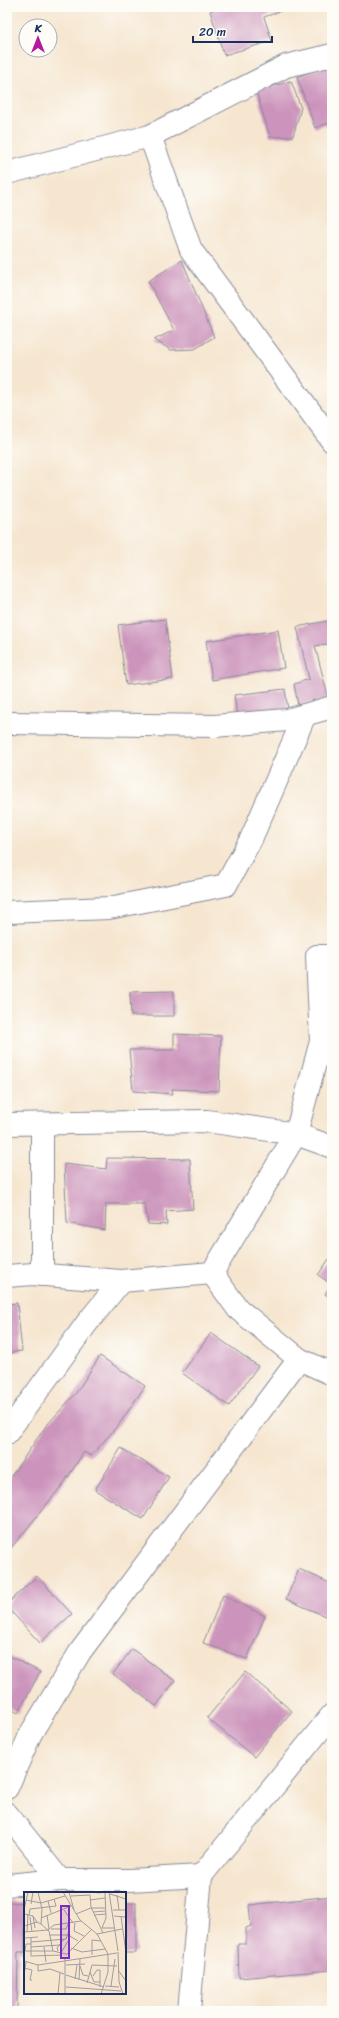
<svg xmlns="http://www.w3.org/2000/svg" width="339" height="2018" font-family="Sriracha,sans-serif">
<rect width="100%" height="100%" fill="#fdfcf7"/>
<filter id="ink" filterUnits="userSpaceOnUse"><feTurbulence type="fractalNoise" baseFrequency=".025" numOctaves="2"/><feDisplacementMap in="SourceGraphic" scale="8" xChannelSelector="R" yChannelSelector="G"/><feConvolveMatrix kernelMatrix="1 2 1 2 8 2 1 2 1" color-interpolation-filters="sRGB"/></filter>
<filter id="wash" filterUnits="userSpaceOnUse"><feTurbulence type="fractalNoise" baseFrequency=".012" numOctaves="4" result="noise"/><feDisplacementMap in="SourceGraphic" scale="16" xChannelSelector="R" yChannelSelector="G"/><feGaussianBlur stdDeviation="0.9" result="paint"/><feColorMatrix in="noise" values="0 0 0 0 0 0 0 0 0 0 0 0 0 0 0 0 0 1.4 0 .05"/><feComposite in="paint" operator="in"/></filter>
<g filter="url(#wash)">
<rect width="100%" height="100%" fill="#f6e6d0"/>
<g id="blocks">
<g fill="#cc94bc">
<polygon points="221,7 292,7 264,17 272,41 224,55 210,11"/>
<polygon points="332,63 332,122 315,128 297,77"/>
<polygon points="291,81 301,108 293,136 270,137 256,91"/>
<polygon points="182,260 214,337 195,349 171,350 154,340 174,330 148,281"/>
<polygon points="165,619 173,679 126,685 118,625"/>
<polygon points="332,620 332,643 315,646 329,700 298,705 294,684 309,679 297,627"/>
<polygon points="278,630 284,668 212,680 206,641"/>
<polygon points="285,689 288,710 237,716 234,695"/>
<polygon points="174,991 174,1016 131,1016 130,992"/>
<polygon points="174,1034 221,1036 219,1091 172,1089 173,1094 133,1091 129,1050 174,1050"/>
<polygon points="107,1158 190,1159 193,1209 166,1211 167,1225 148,1224 145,1204 106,1204 105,1230 67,1223 64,1164 106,1169"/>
<polygon points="329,1259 332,1261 332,1299 325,1294 331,1284 318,1275"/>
<polygon points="17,1303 22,1351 7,1353 7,1304"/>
<polygon points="211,1333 258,1366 229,1406 182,1373"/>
<polygon points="100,1356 145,1386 120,1423 91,1456 84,1452 64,1483 7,1553 7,1482 46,1426 76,1393"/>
<polygon points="121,1448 169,1477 143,1519 95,1490"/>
<polygon points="299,1569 332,1584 332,1619 286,1599"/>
<polygon points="37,1576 72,1614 40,1643 7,1607 7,1604"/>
<polygon points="223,1595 265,1616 247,1659 203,1643"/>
<polygon points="132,1649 175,1681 156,1706 113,1674"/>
<polygon points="7,1655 40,1672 18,1713 7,1707"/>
<polygon points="245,1672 292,1711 254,1757 207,1718"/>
<polygon points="332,1896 332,1970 239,1978 238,1944 246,1944 246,1928 251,1926 249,1905"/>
<polygon points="7,1902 25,1903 25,1952 18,1952 17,2011 7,2011"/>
<rect x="125" y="1903" width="11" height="50"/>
</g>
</g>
</g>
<g filter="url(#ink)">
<use href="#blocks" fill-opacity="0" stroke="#888a97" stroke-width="1"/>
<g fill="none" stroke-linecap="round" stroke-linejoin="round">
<g stroke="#888a97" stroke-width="24">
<g id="minor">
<polyline points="150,136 191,250 332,441"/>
<polyline points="7,173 150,136 286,66 332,55"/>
<polyline points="7,723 214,726 287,720 332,707"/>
<polyline points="7,912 109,908 226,885 251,839 305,715"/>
<polyline points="7,1124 207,1121 296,1134 332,1147"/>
<polyline points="212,1273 238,1309 299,1359 332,1374"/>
<polyline points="42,1275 42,1124"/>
<polyline points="7,1276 33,1274 121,1281 212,1273 296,1134 321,1041 317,956 332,956"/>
<polyline points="7,1433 87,1323 121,1281"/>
<polyline points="7,1788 31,1733 80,1652 299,1359"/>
<polyline points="7,1814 60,1880 129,1880 201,1876"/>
<polyline points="7,1885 60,1880"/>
</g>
</g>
<g stroke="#888a97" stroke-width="24">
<polyline id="tertiary" points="189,2011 201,1876 332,1715"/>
</g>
<use href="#minor" stroke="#fff" stroke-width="22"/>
<use href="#tertiary" stroke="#fff" stroke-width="22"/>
</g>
</g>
<g transform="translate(24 1892)">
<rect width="102" height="102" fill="#f6e6d0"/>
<path fill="none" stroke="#9e9da2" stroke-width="1" d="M14,0l4,17 -1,15M39,0l17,28 17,14 11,20M45,0l5,18M85,0l9,59M73,1l12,-1M81,1l1,25 -4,10h12M86,2l16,5M93,3l2,15M47,4l19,-1 1,12 12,26M2,8l15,3 24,-7M66,8l15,-2M24,9l3,12M7,12l2,-12M0,18l4,-18M40,18l9,13M89,18h13M69,20l12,-1M0,22l9,2 4,6M52,22l15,-6h14M5,23l1,-6 26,-3 -2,-7M23,23l2,14M70,23l12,-1M9,24l2,12M90,24l12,1M97,24l5,37M6,25l2,15M17,26l30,-12M51,31l-1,8 10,5M0,34l13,-4 4,2 8,7 4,20 13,3M27,37h15l2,-5M24,38l6,-5 27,-4M0,40l24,-2M3,40l1,-18M73,42l25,-5M25,43h19l10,6M1,46l13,-1M7,46v18l31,-1M7,50l35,-3 3,-8 1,5M7,55l29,-2M20,55l2,15M47,56l11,4 23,-3M0,59h29M1,59l1,-7h5M34,59l-1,-3 7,-9M94,60l1,30 4,12M37,61l7,-12M42,63l25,-25M68,63v-15l9,1M0,69l14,4 79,-12M14,73v6l12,-2 14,5M42,73l19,-1M56,74l3,9 5,1M0,76l8,2 -2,10h2M94,78l8,11M66,80l4,10h6M0,83l2,-13M42,83l38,12M69,84l4,-6h3v17M51,87l2,-14M55,88l1,-21M63,91l5,-18 25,1M81,94l14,1M87,94l4,-27M42,95l55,4M34,102l2,-21M41,102v-35M77,102l7,-22v-17"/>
<path fill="#7b2cbf" fill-opacity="0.15" stroke="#7b2cbf" stroke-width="2" d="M37,14h8v52h-8z"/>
<rect width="102" height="102" fill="none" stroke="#1b2f5e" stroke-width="2"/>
</g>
<rect width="339" height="2018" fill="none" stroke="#fdfcf7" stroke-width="24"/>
<g transform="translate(38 38)"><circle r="19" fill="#fdfcf7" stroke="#a3aaba"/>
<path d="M0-3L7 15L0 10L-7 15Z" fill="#b5179e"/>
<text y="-6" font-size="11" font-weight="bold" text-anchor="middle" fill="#1b2f5e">K</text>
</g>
<path d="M193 36v6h79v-6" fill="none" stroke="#1b2f5e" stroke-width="2"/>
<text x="199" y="36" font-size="12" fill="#1b2f5e" stroke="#fdfcf7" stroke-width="3" paint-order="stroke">20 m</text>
</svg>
